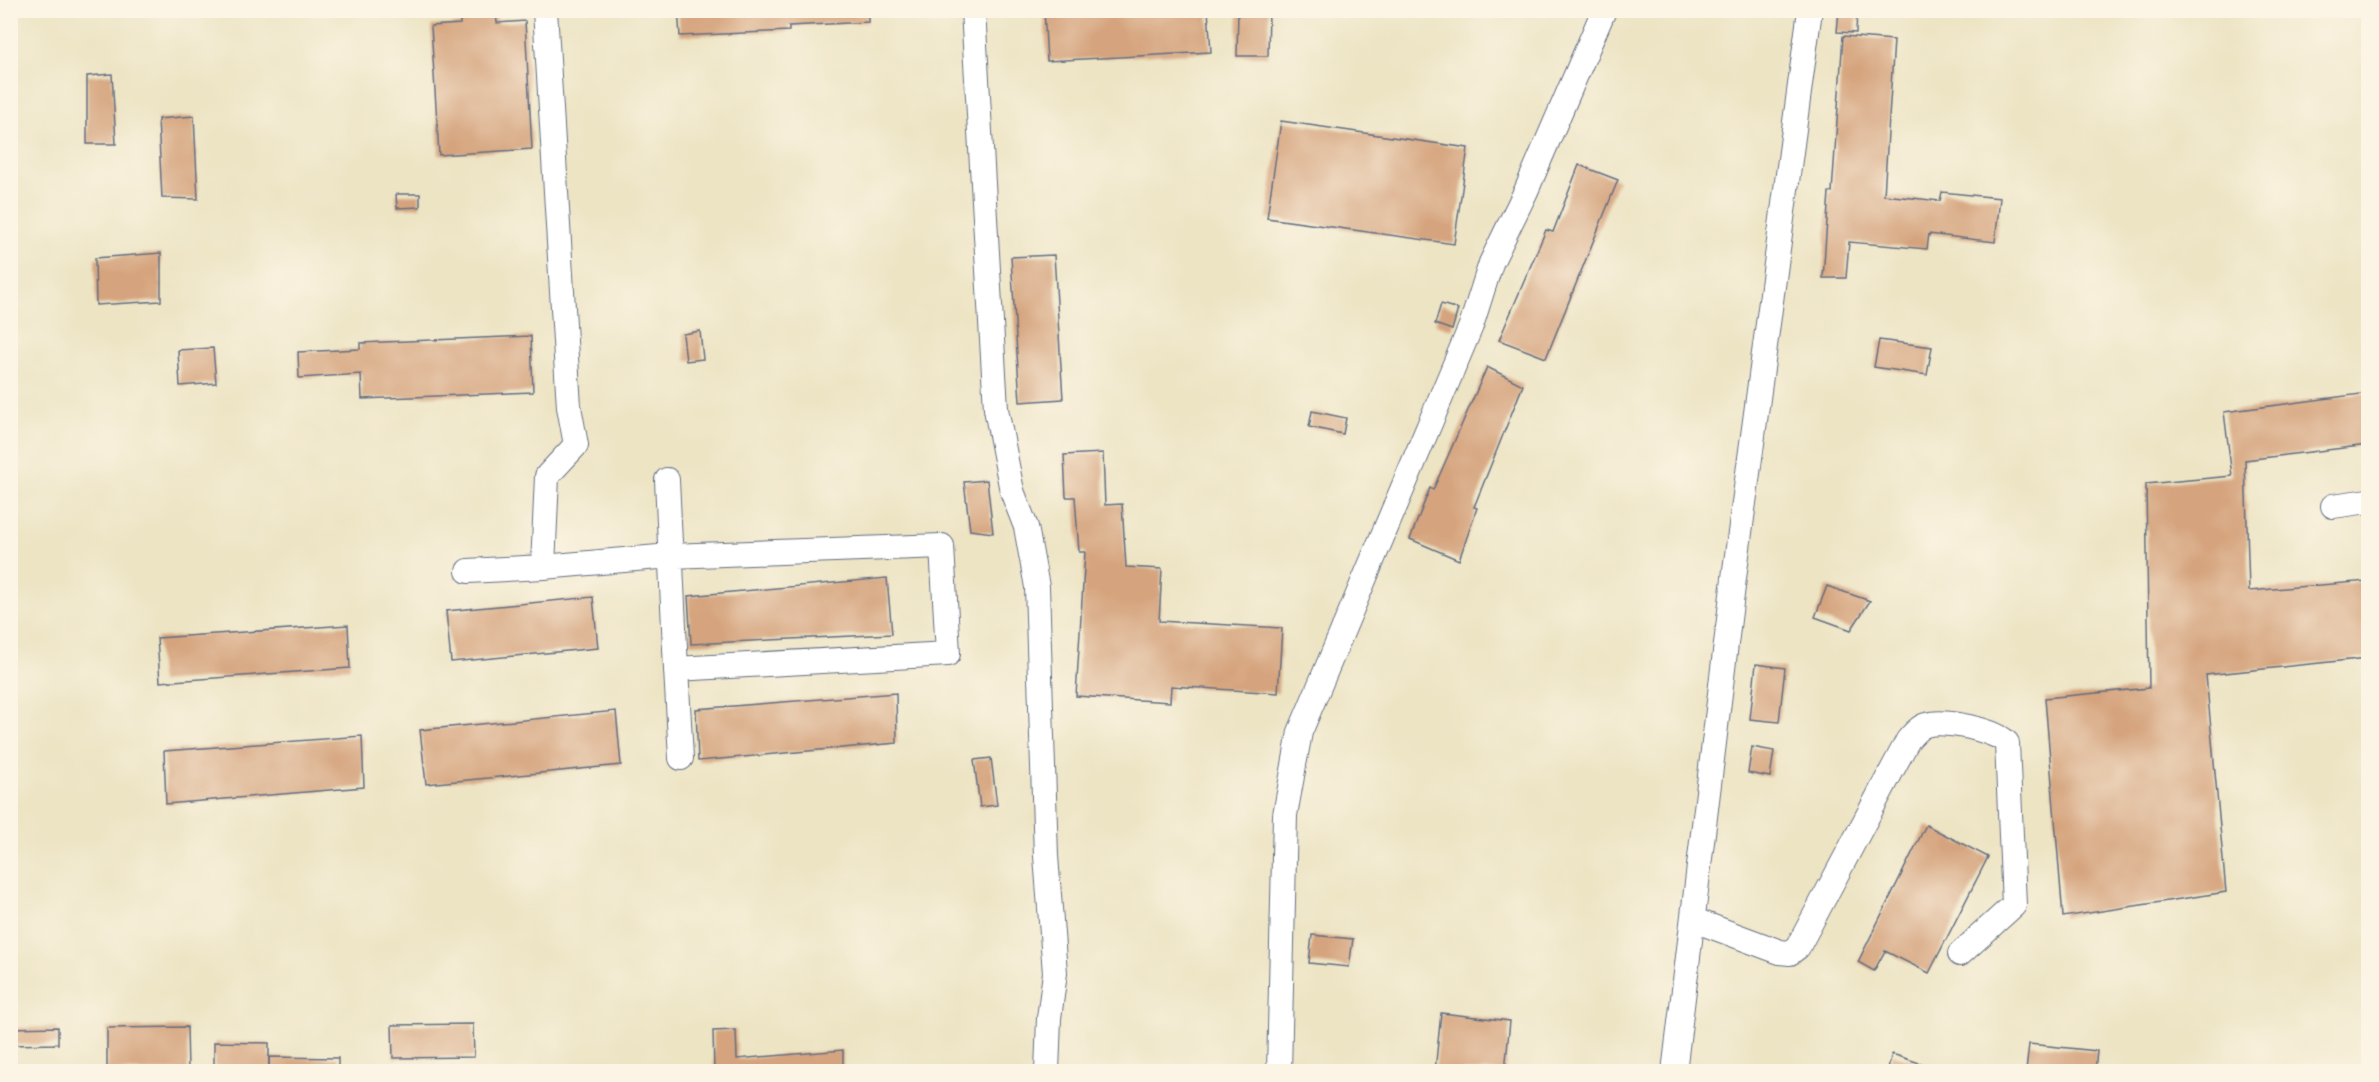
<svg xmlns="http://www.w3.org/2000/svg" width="2379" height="1082" font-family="'Shantell Sans',sans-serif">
<rect width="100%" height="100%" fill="#fcf5e5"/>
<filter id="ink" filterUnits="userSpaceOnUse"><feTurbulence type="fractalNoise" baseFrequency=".0167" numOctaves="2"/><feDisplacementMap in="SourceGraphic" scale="12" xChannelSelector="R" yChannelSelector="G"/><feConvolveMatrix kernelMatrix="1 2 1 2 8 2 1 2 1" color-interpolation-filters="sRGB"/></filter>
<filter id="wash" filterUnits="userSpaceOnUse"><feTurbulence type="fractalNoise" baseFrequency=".008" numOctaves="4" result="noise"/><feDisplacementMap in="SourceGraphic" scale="24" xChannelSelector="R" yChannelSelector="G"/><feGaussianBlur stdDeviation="1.35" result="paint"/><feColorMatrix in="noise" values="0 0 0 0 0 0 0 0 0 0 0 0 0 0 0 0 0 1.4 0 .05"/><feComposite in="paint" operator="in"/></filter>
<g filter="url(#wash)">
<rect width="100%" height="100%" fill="#ede4c4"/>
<g id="blocks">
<g fill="#d5a47e">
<polygon points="678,10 868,10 868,22 789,26 789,31 680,36"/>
<polygon points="1044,10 1208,10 1211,52 1047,61"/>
<polygon points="1238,10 1269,10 1268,56 1237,56"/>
<polygon points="1839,10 1857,10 1856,33 1837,32"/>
<polygon points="496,13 497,23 525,21 532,149 439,155 431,26 460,24 460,15"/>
<polygon points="1843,36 1894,40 1884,195 1940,201 1942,192 2000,198 1995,242 1929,234 1927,249 1849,242 1846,278 1823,278 1829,192 1832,192"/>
<polygon points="112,74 116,144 87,144 87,76"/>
<polygon points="194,116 198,199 162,198 158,119"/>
<polygon points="1281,121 1468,148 1454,244 1267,218"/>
<polygon points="1579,165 1618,180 1546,358 1499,340 1546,230 1553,232"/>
<polygon points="396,194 420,194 420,207 397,208"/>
<polygon points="161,253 161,301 96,305 95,258"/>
<polygon points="1054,255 1063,399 1020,402 1011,257"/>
<polygon points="1441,304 1458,309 1452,330 1435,324"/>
<polygon points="700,331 703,359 686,361 683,334"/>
<polygon points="531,336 533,392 362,399 361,374 299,378 298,352 360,349 360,343"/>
<polygon points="1879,340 1932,347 1927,375 1874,367"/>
<polygon points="213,348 216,383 180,386 178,350"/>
<polygon points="1487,367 1523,385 1474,507 1477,508 1459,560 1410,539 1430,488 1433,490"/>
<polygon points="2368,393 2368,445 2245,460 2249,591 2368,581 2368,658 2206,675 2226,892 2063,917 2045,698 2149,688 2146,484 2232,476 2224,412"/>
<polygon points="1312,411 1346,418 1343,434 1309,427"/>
<polygon points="1103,453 1105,505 1122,504 1126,567 1162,569 1159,621 1282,628 1278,693 1171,686 1170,702 1076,696 1085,552 1079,552 1075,497 1066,497 1064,455"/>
<polygon points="987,480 993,533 970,530 964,482"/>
<polygon points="887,578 892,634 691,644 688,596"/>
<polygon points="1827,586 1870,601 1851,630 1815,617"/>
<polygon points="593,597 598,648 451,662 446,611"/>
<polygon points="348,625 350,668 160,682 157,638"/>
<polygon points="1756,664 1785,668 1779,722 1750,719"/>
<polygon points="896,693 897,743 698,761 696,709"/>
<polygon points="616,711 621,765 426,784 420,730"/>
<polygon points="362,736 364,787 166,804 164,751"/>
<polygon points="1752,747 1774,751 1770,777 1748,773"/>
<polygon points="991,758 997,805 980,807 974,760"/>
<polygon points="1926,825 1988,857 1929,973 1885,951 1874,971 1858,962"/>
<polygon points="1312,935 1353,939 1349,967 1309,963"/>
<polygon points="1441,1013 1510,1021 1505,1071 1435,1071"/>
<polygon points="473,1024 474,1057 393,1058 392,1025"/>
<polygon points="58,1027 58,1044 10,1045 10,1028"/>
<polygon points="187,1027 188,1071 107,1071 107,1028"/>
<polygon points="736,1030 737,1059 843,1050 843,1071 714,1071 713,1031"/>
<polygon points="214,1042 269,1043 269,1068 214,1067"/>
<polygon points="2029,1044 2097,1051 2095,1071 2026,1071"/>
<polygon points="1892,1054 1938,1069 1937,1071 1887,1071"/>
<polygon points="269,1057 338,1058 338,1071 269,1071"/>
</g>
</g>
</g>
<g filter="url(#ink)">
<use href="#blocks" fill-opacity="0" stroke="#646e82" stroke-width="1.5"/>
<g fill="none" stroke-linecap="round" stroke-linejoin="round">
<g stroke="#646e82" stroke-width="26">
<g id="minor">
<polyline points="973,10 996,409 1012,491 1026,527 1037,587 1046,856 1055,973 1049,1018 1047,1072"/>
<polyline points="2333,506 2368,501"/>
<polyline points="543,567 670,556 942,546 948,654 676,669 667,480"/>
<polyline points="468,571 543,567 547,476 576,445 569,407 545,10"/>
<polyline points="676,669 681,758"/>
<path d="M1694,920l86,32 10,1 8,-6 110,-207c5,-6 11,-13 18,-15 17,-6 70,5 81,18l7,162 -54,49"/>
<polyline points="1279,1072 1285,815 1300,732 1471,326 1491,263 1526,191 1604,10"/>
<polyline points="1674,1072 1735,570 1810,10"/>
</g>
</g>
<use href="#minor" stroke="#fff" stroke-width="24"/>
</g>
</g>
<rect width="2379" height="1082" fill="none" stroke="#fcf5e5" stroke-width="36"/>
</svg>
